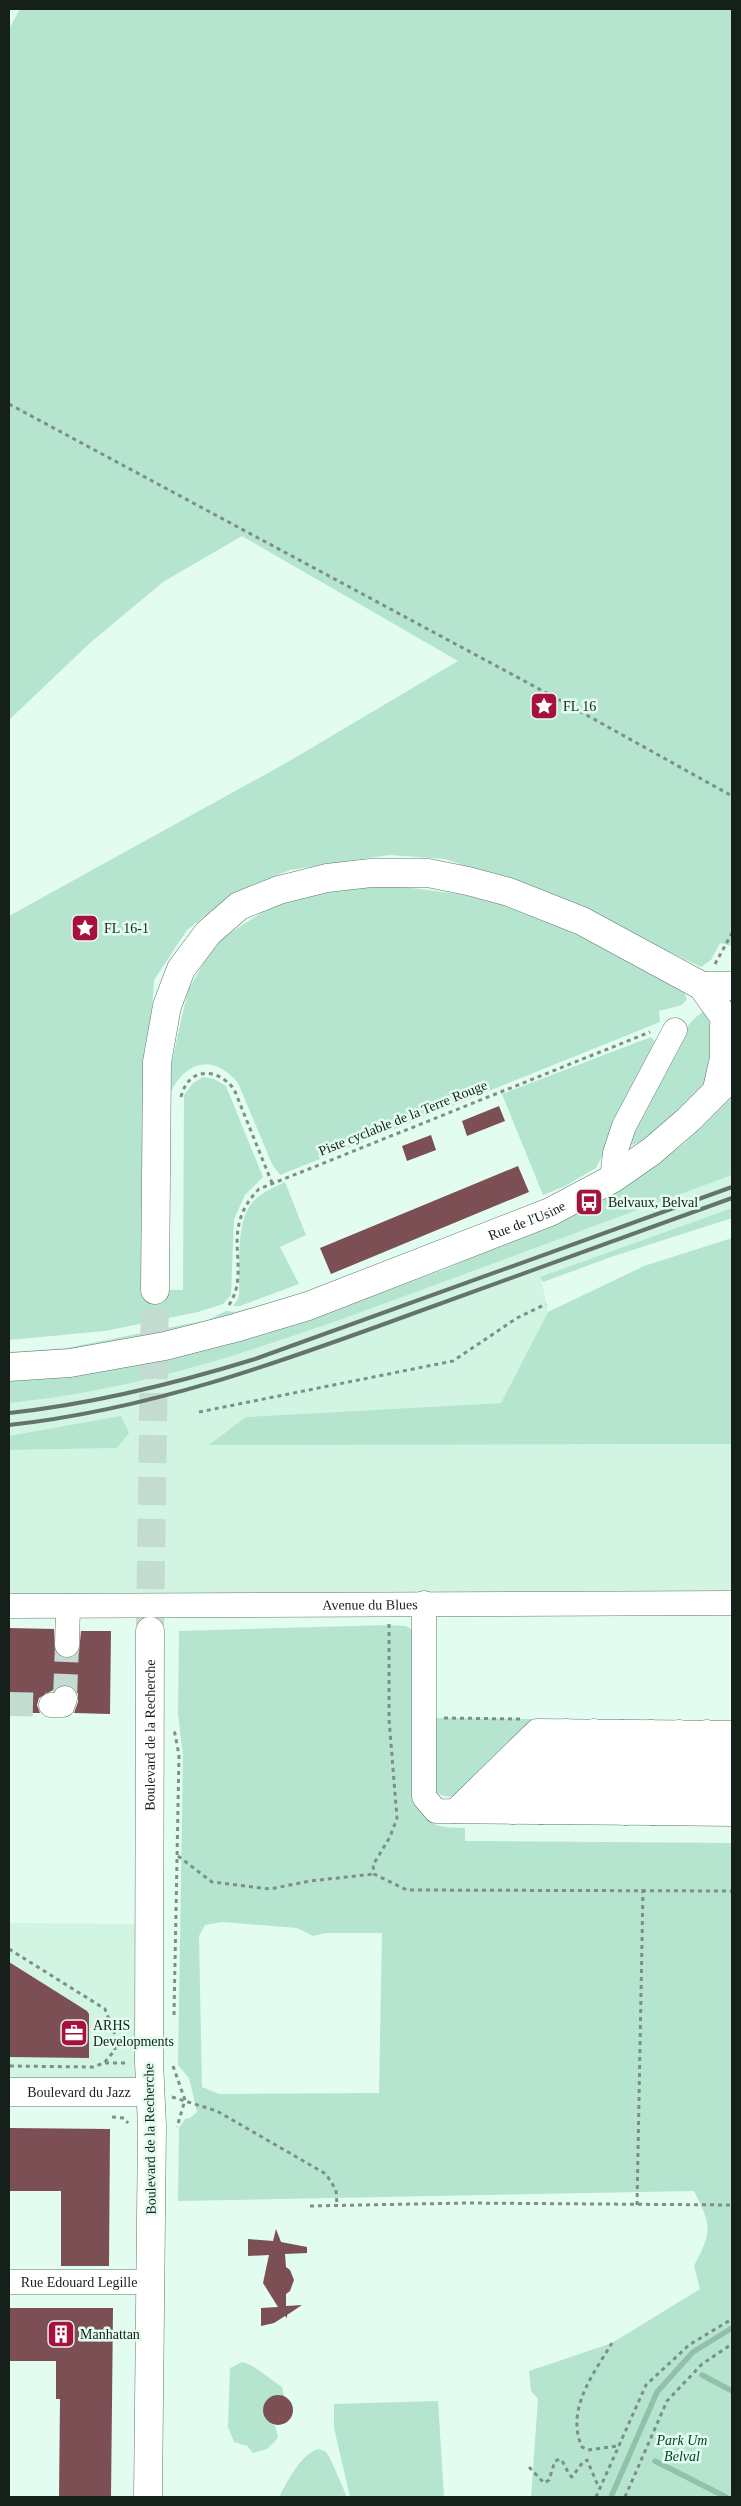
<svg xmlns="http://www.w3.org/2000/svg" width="741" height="2506" font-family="'Times New Roman',serif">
<rect width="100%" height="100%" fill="#e2fcf0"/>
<g fill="#d1f4e3">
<polygon points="732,1175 732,1208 541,1277 548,1312 501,1403 246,1417 210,1445 732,1444 732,1591 9,1595 9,1450 117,1448 42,1432 9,1436 9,1403 38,1400 209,1362 281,1341"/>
<polygon points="9,1923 150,1924 150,2092 9,2092"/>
</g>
<g fill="#b5e5cf" fill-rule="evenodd">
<polygon points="20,9 732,9 732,946 720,943 711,960 701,967 550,895 445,859 389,855 290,870 234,893 187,930 154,980 147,1089 155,1290 183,1290 184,1095 193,1083 203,1077 214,1079 226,1086 263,1177 245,1195 234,1219 231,1295 223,1304 198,1312 105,1331 9,1340 9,916 286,763 458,661 242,536 163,582 91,642 9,720 9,29"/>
<path d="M388,885l94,12 100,39 101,54 4,9 -5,6 -23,6 1,11 -380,153 -8,-11 -34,-81c-23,-28 -50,-24 -67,8v-26l17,-75 28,-48 59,-38 47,-14z"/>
<path d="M703,1012l6,1 8,30 -3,26 -21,33 -53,40 -13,5c16,-35 45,-117 76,-135z"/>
<polygon points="651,1037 658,1045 596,1168 565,1186 543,1195 502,1094"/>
<path d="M732,1097v78c-103,38 -205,76 -308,114 -135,50 -271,100 -415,114v-24l304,-61 135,-50 138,-61 3,5 9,-4 -2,-5 58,-36 31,-24z"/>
<path d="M285,1182l21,53 -26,12 19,37 -59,22h-7l6,-9c1,-26 -4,-74 13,-94 8,-10 21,-15 33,-21z"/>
<polygon points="732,1208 732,1218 614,1256 543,1282 540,1277"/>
<polygon points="732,1238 732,1444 209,1445 246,1417 501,1403 548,1312 644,1266"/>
<polygon points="303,1293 305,1298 230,1320 69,1353 9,1358 9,1352 66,1348 208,1320 226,1311 235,1312"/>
<polygon points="121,1416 129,1433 117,1448 9,1450 9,1436"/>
<path d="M389,1625l17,1 11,7 -1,170c14,25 21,24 49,25v13l267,2v654h-201l7,-98 -7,-8 -2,-20 83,-28 88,-54 -6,-23c18,-35 18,-40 0,-75l-516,10 1,-73 6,-9 5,-1 7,-6 -8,-34 -11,-13 5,-310 -5,-41 1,-83zM222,1922l75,6 16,8 13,-3h56l-3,160 -160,1 -17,-7 -3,-151 6,-11z"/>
<path d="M430,1718l112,1 -79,75c-9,2 -19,5 -27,-2 -12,-10 -6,-57 -6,-74z"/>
<path d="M242,2362c14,3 27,17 40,25l2,9 -15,2c-9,9 -7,23 6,27l3,13 -11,11 -14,4 -6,-7 -13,-4 -6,-15 2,-59z"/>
<polygon points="438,2401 444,2497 350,2497 334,2428 334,2404"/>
<path d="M318,2449l7,2 4,5 18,41h-68c9,-16 21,-42 39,-48z"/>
</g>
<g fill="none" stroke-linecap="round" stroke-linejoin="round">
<g stroke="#92c1ab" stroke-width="5.5">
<polyline points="702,2375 732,2391"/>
<polyline points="655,2461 726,2497"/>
<polyline points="611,2497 657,2392 693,2352 732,2328"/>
</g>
</g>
<g fill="#7b4f54">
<polygon points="499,1106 505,1121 467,1136 462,1121"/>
<polygon points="431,1135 436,1150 407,1161 402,1146"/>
<polygon points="518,1166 529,1192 331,1274 320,1248"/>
<polygon points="9,1628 54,1629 55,1651 59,1656 66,1659 74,1657 79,1652 81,1631 111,1631 110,1714 74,1713 78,1702 78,1694 74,1688 62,1685 39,1698 37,1705 40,1713 9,1713"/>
<polygon points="9,1962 87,2011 89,2014 89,2058 9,2057"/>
<polygon points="9,2128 110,2129 109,2266 61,2266 61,2191 9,2191"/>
<polygon points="276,2229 281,2242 307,2247 307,2253 285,2254 286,2267 290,2270 294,2280 290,2291 286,2294 286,2306 302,2305 287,2315 287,2318 285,2316 274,2323 261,2326 261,2308 278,2307 263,2283 269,2255 248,2256 248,2239 273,2241"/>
<polygon points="9,2308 113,2308 111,2497 59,2497 60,2399 56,2399 56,2361 9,2361"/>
<circle cx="278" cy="2410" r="15"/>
</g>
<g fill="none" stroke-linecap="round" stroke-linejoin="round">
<g stroke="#c3dbd0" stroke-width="24" stroke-dasharray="24 12" stroke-linecap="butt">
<polyline points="65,1698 67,1645"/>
<polyline points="9,1704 51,1705"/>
</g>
<polyline stroke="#c3dbd0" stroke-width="28" stroke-dasharray="28 14" stroke-linecap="butt" points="150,1631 155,1290"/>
<g stroke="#60776c" stroke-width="25">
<g id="minor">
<polyline points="612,1179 615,1153 624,1126 675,1030"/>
<polyline points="424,1603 424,1797 436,1811 653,1813 732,1736"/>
<path id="s1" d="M9,1606l723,-3"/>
<polyline points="67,1645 68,1606"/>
<polyline points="51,1705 63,1705 65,1698"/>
<polyline points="455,1811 537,1731 732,1733"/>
<polyline points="484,1811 566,1731"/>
<polyline points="513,1812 594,1731"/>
<polyline points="541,1812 622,1732"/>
<polyline points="569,1812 651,1732"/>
<polyline points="597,1812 679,1732"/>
<polyline points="625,1813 707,1732"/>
<polyline points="653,1813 732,1814"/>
<polyline points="681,1813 732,1763"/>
<polyline points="709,1813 732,1790"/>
<path id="s2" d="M9,2282h141"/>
</g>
</g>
<g stroke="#60776c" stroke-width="29">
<g id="major">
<polyline points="702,986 732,986"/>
<polyline points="717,1089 724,1058 724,1026"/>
<polyline points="155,1290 157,1062 167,1006 181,969 208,933 239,906 279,890 327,878 371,873 428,873 468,881 509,892 582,921 702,986 722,1014"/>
<path id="s3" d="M9,1367l61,-4 95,-17 70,-18 73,-22 242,-94 62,-33 40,-28 36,-31 44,-44"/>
<path id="s4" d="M9,2092h141"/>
<path id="s5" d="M148,2497l4,-371 -3,-64 1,-431"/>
</g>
</g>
<g stroke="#7d8f86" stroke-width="3" stroke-dasharray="4 4" stroke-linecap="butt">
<polyline points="9,404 556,698 732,796"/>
<polyline points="715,964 732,933"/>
<path d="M181,1097c7,-30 36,-30 53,-8l38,94"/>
<path d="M229,1305c24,-37 -12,-73 30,-116l391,-157"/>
<polyline points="199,1412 453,1361 517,1318 546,1304"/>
<polyline points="389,1624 389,1719 397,1818 390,1837 373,1865 374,1874 407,1890 732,1891"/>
<polyline points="444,1718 520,1719"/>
<polyline points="178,1856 212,1882 270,1889 310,1881 374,1874"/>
<polyline points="9,1949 105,2009 115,2035 115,2050 104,2063 93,2067 9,2066"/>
<polyline points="174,2015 179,1755 174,1729"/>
<polyline points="105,2063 126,2063"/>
<polyline points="173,2066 185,2100 177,2127"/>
<polyline points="172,2097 217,2111 326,2174 336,2190 337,2205"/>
<polyline points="112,2117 124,2118 128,2123"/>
<polyline points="637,2205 643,1889"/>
<polyline points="310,2206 467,2203 732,2205"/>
<path d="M612,2343c-18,30 -47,67 -30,104l6,3 29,-4"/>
<path d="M529,2467l15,16 5,-3 6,-19 5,-2c6,5 6,13 12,18l11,-15 4,-2 12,28"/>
<polyline points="596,2497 646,2385 689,2345 732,2319"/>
<polyline points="625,2497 667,2401 702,2364 732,2344"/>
</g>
<use href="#minor" stroke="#fff" stroke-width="24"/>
<use href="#major" stroke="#fff" stroke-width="28"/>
<g stroke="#64746d" stroke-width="4">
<path d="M9,1413c84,-9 165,-29 246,-54l477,-172"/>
<path d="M9,1425c139,-15 269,-62 400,-110 108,-39 216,-78 323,-117"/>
</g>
</g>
<defs>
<g id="sight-square" transform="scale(1.4375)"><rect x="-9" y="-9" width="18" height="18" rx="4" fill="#a8103e" stroke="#e2fcf0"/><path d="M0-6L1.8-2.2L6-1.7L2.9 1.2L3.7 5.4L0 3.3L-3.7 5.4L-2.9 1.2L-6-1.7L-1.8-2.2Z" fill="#fff"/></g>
<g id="bus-square" transform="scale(1.4375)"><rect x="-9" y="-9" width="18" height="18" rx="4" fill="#a8103e" stroke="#e2fcf0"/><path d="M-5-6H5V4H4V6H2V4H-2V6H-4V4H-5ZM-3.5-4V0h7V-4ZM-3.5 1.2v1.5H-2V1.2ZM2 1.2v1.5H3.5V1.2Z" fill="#fff"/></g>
<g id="office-square" transform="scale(1.4375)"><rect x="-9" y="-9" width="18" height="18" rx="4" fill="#a8103e" stroke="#e2fcf0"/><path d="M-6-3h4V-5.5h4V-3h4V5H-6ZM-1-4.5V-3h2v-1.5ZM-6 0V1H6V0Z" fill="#fff"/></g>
<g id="building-square" transform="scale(1.4375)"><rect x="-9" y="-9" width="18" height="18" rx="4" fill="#a8103e" stroke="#e2fcf0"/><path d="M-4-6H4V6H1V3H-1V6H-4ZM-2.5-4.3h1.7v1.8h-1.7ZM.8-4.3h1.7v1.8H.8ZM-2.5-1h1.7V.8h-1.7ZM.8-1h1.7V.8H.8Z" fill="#fff"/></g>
</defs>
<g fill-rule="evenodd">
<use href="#sight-square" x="544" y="706"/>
<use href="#sight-square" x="85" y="928"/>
<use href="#bus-square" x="589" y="1202"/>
<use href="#office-square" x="74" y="2033"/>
<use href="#building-square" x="61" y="2334"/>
</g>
<g text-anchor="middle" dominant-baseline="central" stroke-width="5" stroke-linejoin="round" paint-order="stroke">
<g font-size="14" fill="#16201b" stroke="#e2fcf0" text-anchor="start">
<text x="563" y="706">FL 16</text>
<text x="104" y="928">FL 16-1</text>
<text x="608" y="1202">Belvaux, Belval</text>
<text x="93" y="2025">ARHS<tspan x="93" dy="16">Developments</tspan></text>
<text x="80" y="2334">Manhattan</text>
</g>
<g font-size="14" fill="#16201b" stroke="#e2fcf0">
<text transform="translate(403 1118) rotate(-22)">Piste cyclable de la Terre Rouge</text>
<text stroke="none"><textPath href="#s3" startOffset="541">Rue de l'Usine</textPath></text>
<text stroke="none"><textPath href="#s1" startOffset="361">Avenue du Blues</textPath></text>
<text stroke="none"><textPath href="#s5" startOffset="762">Boulevard de la Recherche</textPath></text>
<text stroke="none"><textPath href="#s4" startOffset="70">Boulevard du Jazz</textPath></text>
<text transform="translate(150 2139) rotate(-91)">Boulevard de la Recherche</text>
<text stroke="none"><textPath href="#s2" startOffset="70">Rue Edouard Legille</textPath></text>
</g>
<g font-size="14" font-style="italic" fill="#00422e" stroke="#e2fcf0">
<text x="682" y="2440">Park Um<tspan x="682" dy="16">Belval</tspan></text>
</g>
</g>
<rect width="741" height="2506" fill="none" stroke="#16201b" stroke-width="20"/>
</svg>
